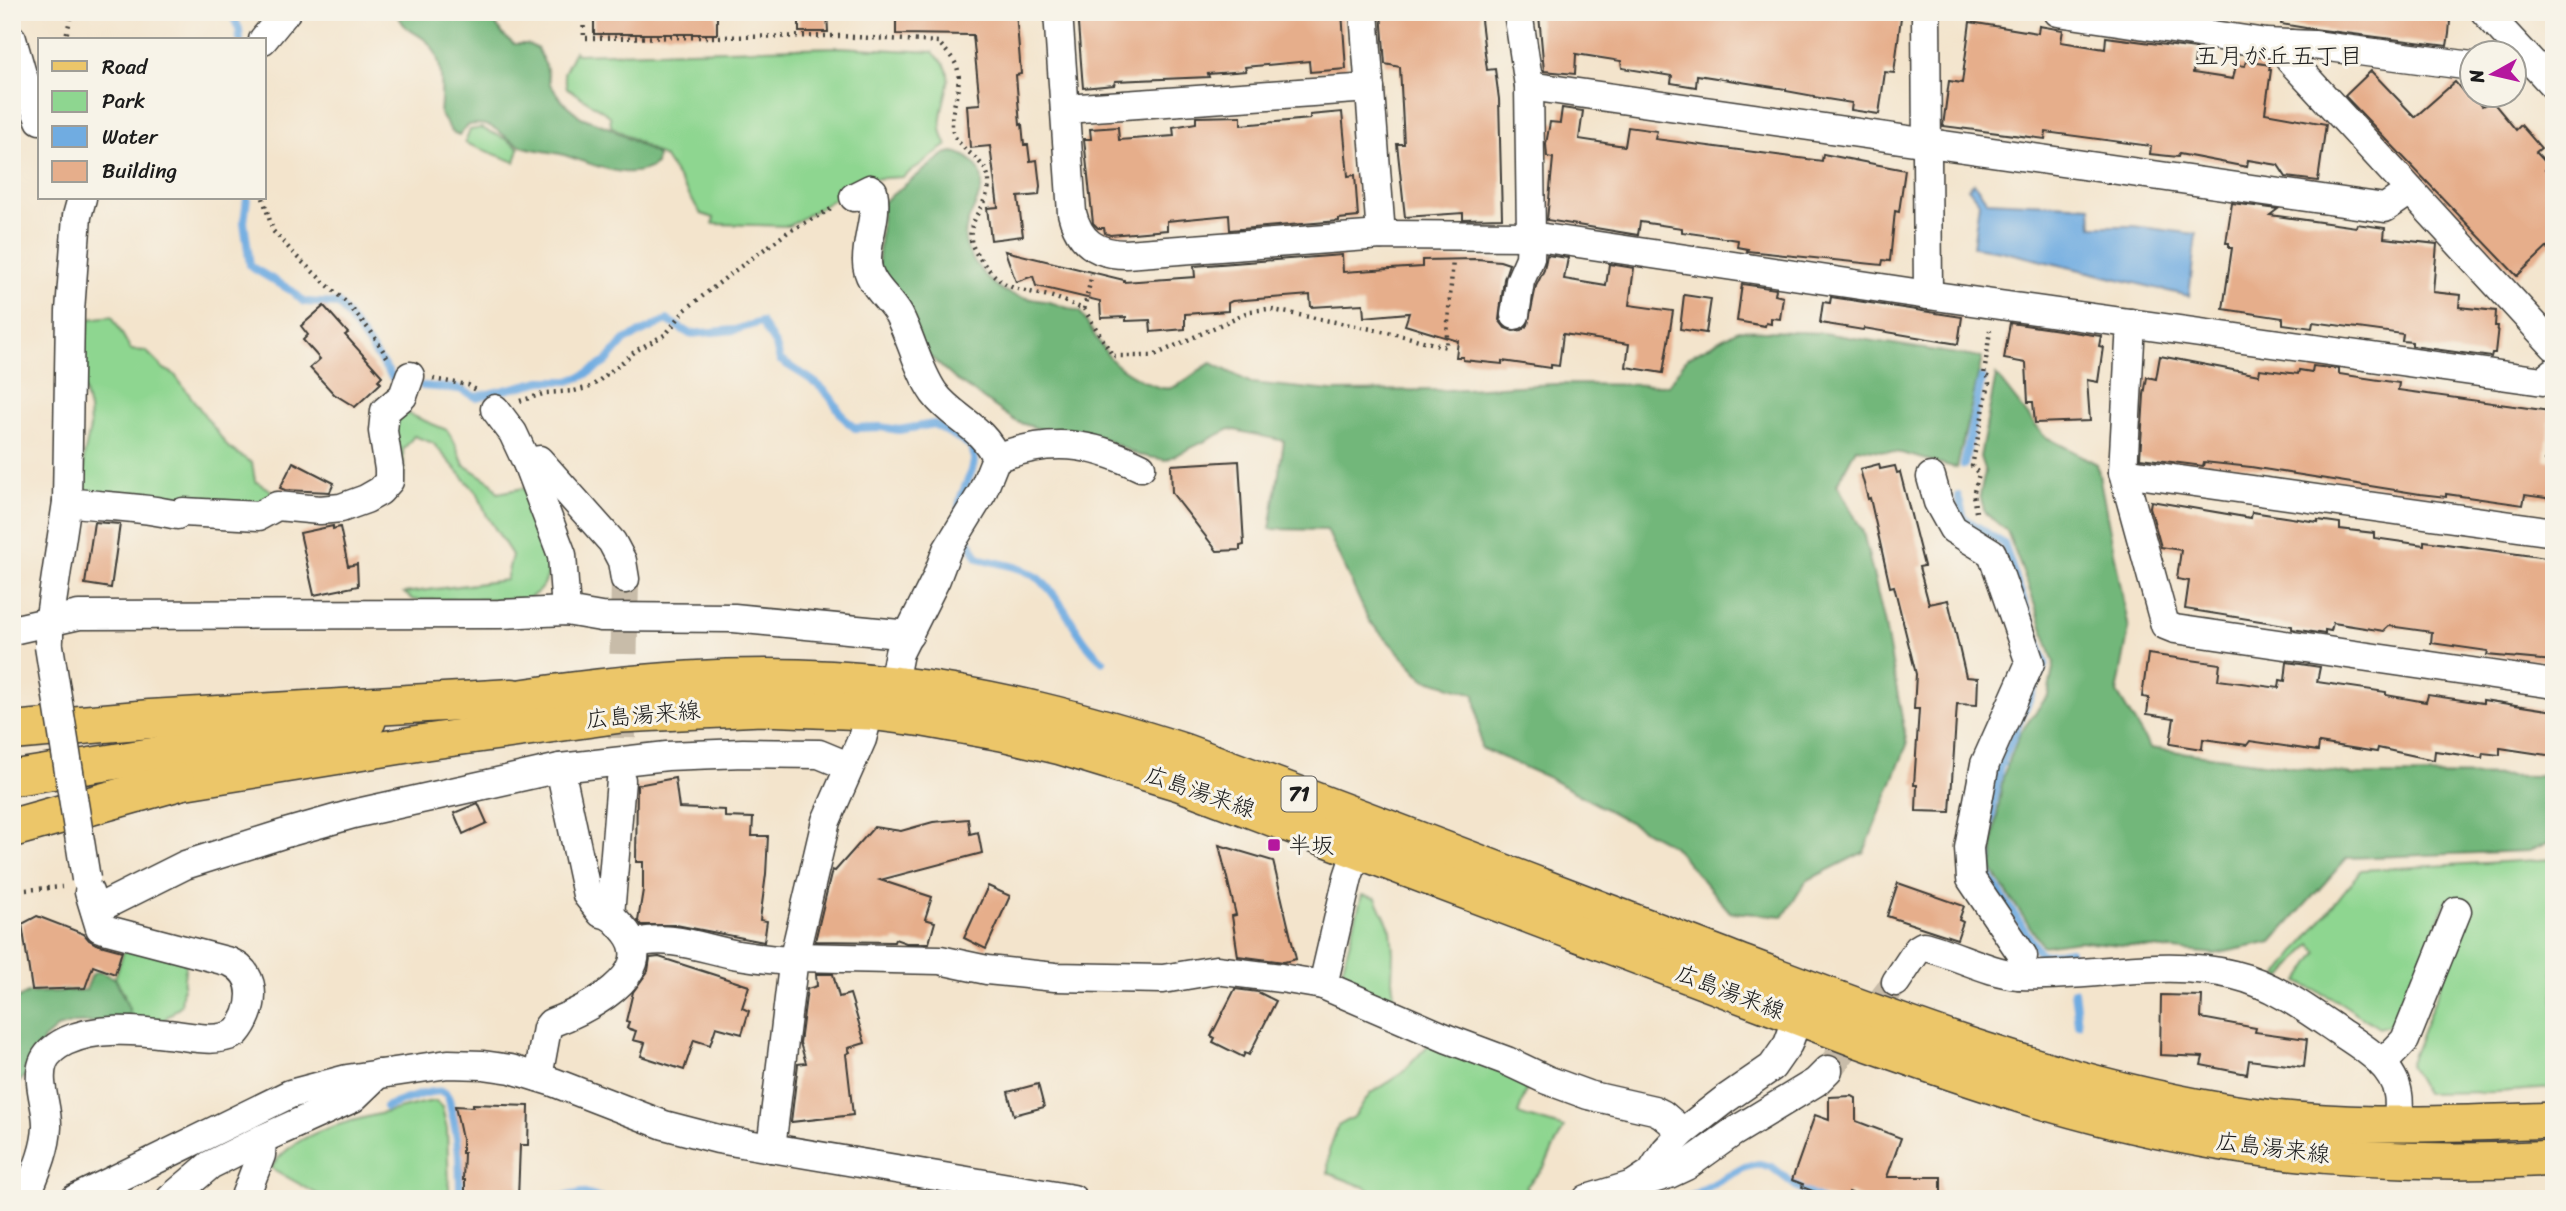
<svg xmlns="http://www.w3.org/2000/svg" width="2566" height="1211" font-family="Sriracha,'Klee One',sans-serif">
<rect width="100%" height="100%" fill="#f7f3e8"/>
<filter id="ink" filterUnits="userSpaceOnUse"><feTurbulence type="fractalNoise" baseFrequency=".0143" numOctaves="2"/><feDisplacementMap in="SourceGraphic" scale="14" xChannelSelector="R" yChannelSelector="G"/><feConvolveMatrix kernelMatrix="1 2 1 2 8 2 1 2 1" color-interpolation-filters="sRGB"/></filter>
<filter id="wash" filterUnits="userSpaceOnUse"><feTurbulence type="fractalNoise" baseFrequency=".00686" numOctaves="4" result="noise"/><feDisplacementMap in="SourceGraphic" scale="28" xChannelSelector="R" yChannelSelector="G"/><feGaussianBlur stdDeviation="1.57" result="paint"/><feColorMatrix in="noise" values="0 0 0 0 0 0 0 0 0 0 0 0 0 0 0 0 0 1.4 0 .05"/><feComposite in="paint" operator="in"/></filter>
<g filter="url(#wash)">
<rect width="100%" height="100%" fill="#f3e4cc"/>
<g fill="#8ed690" stroke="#557956" stroke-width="2">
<path d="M839,47l94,5c4,5 12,11 14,18 7,19 -17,48 0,75l-44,32 -35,2 -79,47 -76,-2 1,-6 -13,-4 -36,-56 -54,-32 -1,-10 -43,-28 -3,-15 11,-22 2,3z"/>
<polygon points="481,128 506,139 519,148 515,162 465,143 470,130"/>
<polygon points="112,316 131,350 146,351 164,369 174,374 229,448 252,463 255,481 272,491 273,502 263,507 83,493 84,456 90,428 89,409 81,378 81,338 85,338 89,319"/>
<path d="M401,411l46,19 7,11 10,24 28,18 6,10 26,-5c15,32 47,92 2,111l-113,1 -9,-7 102,-13 6,-25 -25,-39 -9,-22 -45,-51 -19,-7 -11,14c2,37 2,46 -33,62l18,-17 -1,-66z"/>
<polygon points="2554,859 2554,1088 2497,1092 2425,1093 2409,1065 2470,910 2446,902 2392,1024 2379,1028 2338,1001 2298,982 2318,952 2311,944 2282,978 2278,975 2361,870"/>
<polygon points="1362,895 1376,898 1391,930 1393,953 1392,980 1396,1009 1340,978"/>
<polygon points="126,944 186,961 181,1005 158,1025 129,1022 124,993 115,978"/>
<path d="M1432,1041l99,36 -13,37c16,6 30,8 46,14l-20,39 -18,20 4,7 -4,3 -105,2 -2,-5 -42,2 -13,-9 -36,-14 1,-22 9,-25 16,-9 17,-24 31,-20z"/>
<path d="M435,1101l7,6 5,22 2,60 2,10h-125l-55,-31c23,-37 77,-46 116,-56 16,-4 32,-9 48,-11z"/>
</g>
<g fill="#72b77a" stroke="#476a4b" stroke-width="2">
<path d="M396,12h92l15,23 11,9h13l10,4 9,18 4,18 13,18 18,15 29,11 47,27 -1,9c-25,20 -65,-1 -92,-9 -14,-4 -29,-4 -42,-9 -22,-8 -25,-26 -53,-21l-10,10 -7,-3 -12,-18c2,-23 5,-60 -16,-75 -17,-12 -17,-7 -28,-27z"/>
<path d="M953,152c8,1 13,4 19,9 27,26 -9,50 -7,79 2,16 18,34 29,44 16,14 36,14 55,18 11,3 21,7 31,10 10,15 19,32 30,46 9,11 47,34 61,30 16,-5 26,-19 41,-25l39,20 80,8 117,-1 107,-6 113,1 19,-27 51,-28 85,3 159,25 -25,110 -56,-15 -45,-5 -19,36 26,48 21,88 23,125 -43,107 -58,29 -22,35 -54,-4 -57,-66 -124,-68 -68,-30 -6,-54 -51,-15 -55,-58 -42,-91 -57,-1 14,-88 -54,-12 -64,31 -28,-5 -49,-23 -43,-1 -29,-9 -62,-43 -28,-25 -49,-86 5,-66 62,-48z"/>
<polygon points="1996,375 2044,436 2097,464 2129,629 2117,693 2150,748 2353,775 2554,776 2554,840 2529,851 2347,858 2272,942 2215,954 2079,941 2043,946 1993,872 1993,843 2003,776 2020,733 2048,695 2054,663 2029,588 2007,531 1985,513 1980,495 1985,472 1980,457"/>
<polygon points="96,972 101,972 115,978 129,1009 129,1022 74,1023 57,1028 44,1039 30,1071 12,1090 12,1001 28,993 86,990 92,975"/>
</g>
<polygon fill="#70ace1" stroke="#46647e" stroke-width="2" points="1974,183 1987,201 2091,206 2092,226 2133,226 2196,234 2189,296 2001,251 1973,247 1979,202 1968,188"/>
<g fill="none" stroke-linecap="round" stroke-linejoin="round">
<g stroke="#70ace1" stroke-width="8">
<polyline points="231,12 239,29 240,40"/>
<polyline points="247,198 244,222 250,265 253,268 292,291 304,302 339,304 393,378 400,384"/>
<path d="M423,386l36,3 17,8 66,-16h27l14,-5 23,-14 19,-22 42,-20 23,14 45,-4 26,-8 15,24 4,14c16,11 38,21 50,37 9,12 12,22 25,31l25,-1 19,3 35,-6 36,21c15,22 -16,46 -10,70"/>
<polyline points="1964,465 1982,378"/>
<polyline points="1958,496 1964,518 2004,544 2045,663 1999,769 1987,843 1988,875 2041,955 2070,951 2070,958"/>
<path d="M965,534l13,24c20,6 45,8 61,21 26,21 36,59 64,82"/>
<polyline points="2074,991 2078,1024"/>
<path d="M386,1107c11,-4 50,-21 59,-14 5,4 5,11 6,16 8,32 9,50 9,83l4,7"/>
<polyline points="553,1199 582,1193 602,1199"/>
<polyline points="1686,1199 1745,1167 1759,1164 1772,1167 1801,1190 1820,1199"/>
</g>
</g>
<g id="blocks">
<g fill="#e6ae8b">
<rect x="594" y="12" width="123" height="22"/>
<polygon points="799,12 827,12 828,32 799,32"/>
<polygon points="896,12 1016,12 1021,74 1016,75 1020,125 1022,124 1024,145 1028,145 1030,161 1037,160 1040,186 1039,195 1018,197 1023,236 991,240 987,208 998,207 990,146 970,148 967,105 980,104 973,35 896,34"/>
<polygon points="1077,12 1342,12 1346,69 1310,72 1309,61 1245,67 1246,71 1208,74 1209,77 1115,81 1114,85 1083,88"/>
<polygon points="1381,12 1480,12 1487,70 1495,69 1499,99 1502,218 1463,219 1463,213 1405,217 1397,144 1404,144 1400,67 1385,64"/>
<polygon points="1612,12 1865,12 1901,17 1894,73 1885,72 1879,114 1851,110 1852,103 1814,97 1814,96 1786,91 1786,89 1697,75 1696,87 1671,83 1672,76 1622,68 1621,61 1576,54 1575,74 1544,71 1539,15"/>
<polygon points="2282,12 2441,12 2441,15 2448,16 2447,20 2450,21 2449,34 2447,46 2306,28 2281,24"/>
<polygon points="1970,22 2038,33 2039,26 2063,30 2061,42 2105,49 2106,37 2196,49 2193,73 2233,79 2236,65 2245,66 2246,61 2270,65 2269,70 2271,70 2265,113 2326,124 2318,181 2286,177 2278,165 2248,160 2247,167 2179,154 2178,157 2150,154 2151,146 2046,132 2045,139 1943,126 1949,81 1962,83"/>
<polygon points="2371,71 2415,117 2455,82 2467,96 2471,92 2482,106 2492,101 2516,130 2521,125 2541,148 2536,152 2549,166 2545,170 2554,179 2554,241 2517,276 2345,96"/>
<polygon points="1562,108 1583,111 1579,139 1625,146 1628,127 1657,131 1655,139 1822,161 1823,154 1905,170 1899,212 1895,211 1890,261 1883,260 1882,265 1747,251 1748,249 1737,247 1738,240 1682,232 1682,228 1640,222 1638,235 1547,220 1553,158 1547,157 1546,144 1550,122 1560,123"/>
<polygon points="1342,112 1348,176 1355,175 1358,217 1339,219 1339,221 1230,230 1229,215 1167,221 1167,230 1110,235 1105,233 1104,228 1098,228 1093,223 1084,139 1091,139 1090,129 1118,127 1119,140 1174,136 1173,127 1196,123 1196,117 1241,116 1241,125 1310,119 1310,115"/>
<polygon points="2232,203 2278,209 2270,215 2356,227 2357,224 2385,228 2384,238 2437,244 2433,292 2460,295 2459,307 2496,311 2495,326 2498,326 2495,353 2492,353 2491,357 2412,346 2412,342 2402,341 2403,334 2313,322 2312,328 2283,324 2283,318 2223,309 2232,248 2229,248 2229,243 2226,243"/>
<polygon points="1005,251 1124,280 1124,282 1195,277 1194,266 1342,255 1343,272 1422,267 1422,260 1477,259 1500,261 1509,264 1504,279 1499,320 1505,328 1513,331 1522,330 1528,325 1536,286 1544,270 1547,255 1568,258 1564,279 1606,286 1609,264 1634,268 1629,305 1673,311 1663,373 1626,367 1629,344 1563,334 1559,366 1551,365 1551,368 1502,361 1502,364 1463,360 1463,357 1456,357 1458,341 1405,325 1409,313 1364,317 1363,304 1311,307 1310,295 1232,301 1228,303 1228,311 1185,314 1185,329 1151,332 1150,320 1126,321 1126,317 1101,318 1100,301 1036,286 1033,276 1016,282"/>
<polygon points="1742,284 1776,289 1775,295 1783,297 1780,319 1771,318 1771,324 1766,323 1765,326 1737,321"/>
<polygon points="1684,295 1711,299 1706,333 1680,329"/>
<polygon points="1831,297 1962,317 1958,344 1864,328 1863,330 1820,323 1823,302 1830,303"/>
<polygon points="324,306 348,333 345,335 382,376 378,380 381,383 355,407 334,394 310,368 320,359 303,340 308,335 301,326"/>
<polygon points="2010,323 2101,336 2099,346 2103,347 2098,382 2087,380 2090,421 2035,423 2033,402 2028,402 2026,363 2004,359"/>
<polygon points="2160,356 2259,375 2260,369 2298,374 2299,370 2312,372 2313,366 2339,369 2339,374 2399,383 2398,390 2550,411 2545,460 2554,461 2554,499 2525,495 2523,505 2446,494 2446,497 2420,494 2251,467 2204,462 2203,466 2140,458 2144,395 2147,377 2156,379"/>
<polygon points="1239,461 1244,545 1240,546 1240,550 1217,551 1172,493 1171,465"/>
<polygon points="293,462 334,483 330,492 285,490 280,488"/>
<polygon points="1879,464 1880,469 1895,466 1897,473 1900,472 1924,566 1919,567 1929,604 1948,600 1966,677 1978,678 1977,705 1957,704 1950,812 1916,811 1917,785 1914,785 1919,709 1914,709 1916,674 1894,586 1890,587 1870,498 1868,499 1860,469"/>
<polygon points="2151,501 2251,518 2252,512 2318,522 2318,520 2340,523 2340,529 2374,533 2374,538 2424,545 2424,541 2554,559 2554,661 2487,655 2488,651 2431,643 2432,632 2389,626 2384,631 2333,623 2331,631 2325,630 2325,634 2292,629 2292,626 2185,609 2189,581 2177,579 2181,550 2161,547 2150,507"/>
<polygon points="94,522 120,524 111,588 85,584"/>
<polygon points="333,526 333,529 340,527 348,566 357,564 358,586 314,595 300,533"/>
<polygon points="2148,654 2220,664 2218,680 2279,688 2280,680 2285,681 2287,662 2320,667 2317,682 2386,692 2386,695 2426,702 2428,695 2483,703 2483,700 2554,711 2554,756 2500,748 2500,755 2483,753 2482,758 2435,751 2434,760 2378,748 2377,752 2319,743 2318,751 2250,741 2247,745 2203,739 2202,749 2170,744 2174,718 2147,714 2149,698 2142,697"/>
<polygon points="675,778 679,808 725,810 725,817 753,818 752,836 768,836 766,874 760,920 767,921 764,942 676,925 641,925 638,921 643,890 643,862 636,862 637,785"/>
<polygon points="478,803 487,823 463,834 454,813"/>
<polygon points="968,819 970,834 978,832 982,853 880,880 932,897 925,919 935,922 929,943 906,943 895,939 894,942 815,941 832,870 835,871 874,827 901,831 933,822"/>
<polygon points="1219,845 1273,861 1296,959 1284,962 1238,956 1232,916 1236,915"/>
<polygon points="1898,883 1964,906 1959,920 1963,922 1957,939 1887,916"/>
<polygon points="988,886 1010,896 986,949 964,938"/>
<polygon points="37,916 84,934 89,940 96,944 122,951 115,974 93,966 85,988 32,990 22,924"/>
<polygon points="659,957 749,986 742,1008 749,1011 742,1034 716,1027 710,1045 694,1040 684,1070 641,1056 645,1043 633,1040 636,1031 627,1028 629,1022 626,1021 633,992 648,971 650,958"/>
<polygon points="816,974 833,974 839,997 850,994 865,1043 848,1048 850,1052 846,1054 853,1115 791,1122 798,1064 806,1063 800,1043 807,989 817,986"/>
<polygon points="1235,989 1258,992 1276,1001 1249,1055 1245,1053 1243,1057 1213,1042 1215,1038 1211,1036"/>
<polygon points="2161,995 2202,996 2201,1018 2256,1028 2255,1032 2307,1039 2304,1067 2249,1060 2247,1074 2201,1065 2203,1057 2160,1055"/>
<polygon points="1038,1084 1044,1107 1014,1115 1008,1092"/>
<polygon points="1852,1096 1856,1098 1856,1121 1901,1138 1887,1177 1941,1177 1941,1197 1890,1196 1889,1199 1867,1199 1849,1192 1847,1199 1834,1199 1802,1187 1803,1184 1792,1180 1815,1115 1829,1120 1829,1097"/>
<polygon points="473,1104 529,1106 528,1145 520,1145 518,1199 469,1199 469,1193 465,1193 465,1180 463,1180 464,1153 462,1153 462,1139 455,1106 473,1107"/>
</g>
</g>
</g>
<g filter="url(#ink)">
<use href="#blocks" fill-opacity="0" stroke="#3c3a36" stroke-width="2"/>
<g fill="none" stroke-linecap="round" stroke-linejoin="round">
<g stroke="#c8bca9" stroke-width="28" stroke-dasharray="28 14" stroke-linecap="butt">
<polyline points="621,780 625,579"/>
<polyline points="1828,1070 1896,982"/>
</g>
<g stroke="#3c3a36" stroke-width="31">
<g id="minor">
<path d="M1058,12l14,201c7,29 25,41 54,41l255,-19 150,1 397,59 615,86 11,-9"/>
<polyline points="1364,12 1381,235"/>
<polyline points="1926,12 1928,295"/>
<polyline points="2058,12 2266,43 2314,45 2472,66"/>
<polyline points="2485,12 2554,86"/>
<polyline points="12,39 22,74 40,120"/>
<polyline points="263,40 286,12"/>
<polyline points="2291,44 2290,60 2554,346"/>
<polyline points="1529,86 2385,208 2410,191"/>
<polyline points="1065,109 1370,88"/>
<path d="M854,197l16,-8 3,2c5,23 -6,46 -6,69 -1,23 22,37 32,55 13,25 19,55 35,78 19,26 49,33 62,65l-14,35 -35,57 -11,29 -37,74 -6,30"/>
<polyline points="1515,315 1520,281 1530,258 1531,236 1529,86 1518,12"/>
<polyline points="2131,323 2123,472 2165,625 2175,629 2554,684"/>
<polyline points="495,409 513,433 527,463 562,555 566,611"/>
<path d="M996,458c55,-21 93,-16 145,9"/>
<polyline points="527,463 539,460 612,542 622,561 625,579"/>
<polyline points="2123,472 2554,532"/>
<polyline points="1931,477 1938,502 1953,529 1992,553 2030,663 1985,764 1969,848 1971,879 2023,956 2019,975"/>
<path d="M67,502c38,5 72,4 110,13l6,-3 76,4 18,-10 43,4 21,-2 25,-9 14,-8 9,-10v-12l-6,-38 2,-20 18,-15 7,-20"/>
<polyline points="12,630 79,615 499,614 566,611 601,617 734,618 909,635"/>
<polyline points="49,640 49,623 67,502 70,311 77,216 82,198"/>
<polyline points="95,910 185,865 286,833 353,814 560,768 667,756 743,753 819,754 848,766"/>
<polyline points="610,915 621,780"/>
<path d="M634,944c35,-11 70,5 104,11 18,3 37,5 55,6"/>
<polyline points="794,957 940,960 987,970 1055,977 1163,979 1216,970 1281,978 1323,985 1448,1039 1507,1061 1547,1080 1588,1095 1654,1110 1662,1114 1683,1132"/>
<path d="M1896,982l22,-33 5,-3c30,7 68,28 97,29 71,3 145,-18 214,0 38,9 71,33 103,55 23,16 56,33 61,64 2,10 0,21 0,32"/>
<polyline points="1323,985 1348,877 1357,850"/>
<polyline points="2382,1064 2405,1040 2457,911"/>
<path d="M538,1077l9,-49 4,-5c32,-12 109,-48 75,-91 -8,-9 -13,-17 -25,-19l-14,-18 -27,-127"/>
<polyline points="771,1148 794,957 826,821 862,739 869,712"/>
<polyline points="1636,1183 1651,1173 1666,1150 1683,1132 1724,1100 1772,1067 1788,1044 1798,1017"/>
<path d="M25,1199c9,-23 21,-47 22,-72 1,-20 -11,-44 -4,-64 4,-11 13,-17 23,-22 30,-14 68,-11 101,-7 23,2 47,10 69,-1 18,-21 24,-58 -6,-71l-130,-34 -11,-36"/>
<polyline points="75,1199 290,1094 347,1079 448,1064 483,1065 511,1069 553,1082 664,1125 718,1139 1073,1199"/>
<polyline points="170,1199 210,1165 262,1139"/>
<polyline points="244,1199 261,1155 262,1139 353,1098 378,1074"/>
<polyline points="1587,1199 1669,1174 1686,1166 1732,1133 1816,1082 1828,1070"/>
</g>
</g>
<g stroke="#3c3a36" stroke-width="38">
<g id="major">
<path d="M482,703c137,-22 275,-36 412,-19 99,11 195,37 289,67 183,67 364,138 546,207 161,61 324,124 494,153 112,19 219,13 331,9"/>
<polyline points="12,778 368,721"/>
<path d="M150,787l276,-45 195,-27 140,-7 108,4 55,7 78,14 59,14 118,36 682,258c107,38 216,76 329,96 120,23 242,28 364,21"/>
</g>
</g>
<g stroke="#3c3a36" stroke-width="41">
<g id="highway">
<polyline points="12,731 150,719 512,698"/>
<polyline points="12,828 176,782"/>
</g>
</g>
<g stroke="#3c3a36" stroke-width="4.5" stroke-dasharray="2 5" stroke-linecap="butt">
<path d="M583,12l1,26 255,-2 99,6c6,7 16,16 19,25 6,17 -6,40 -5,58 0,23 30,30 36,51 5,17 -11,34 -16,50 -4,13 1,24 9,34 24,31 33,28 68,36 12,3 23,9 35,13l8,-35"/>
<polyline points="65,40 72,12"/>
<polyline points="263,198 273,231 298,258 348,304 372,333 389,360"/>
<polyline points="1084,309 1113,356 1153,356 1250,311 1268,309 1392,333 1446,347 1453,260"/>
<polyline points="433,379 468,385 478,391"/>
<polyline points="520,401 546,393 574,391 591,387 637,350 666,334 685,310 733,272 788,232 833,208"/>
<polyline points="1976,512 1973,495 1979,474 1972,466 1989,383 1988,377 1984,375 1990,330"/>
<polyline points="12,891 62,887"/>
</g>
<use href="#minor" stroke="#fff" stroke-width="28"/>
<use href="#major" stroke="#ecc669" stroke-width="35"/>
<use href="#highway" stroke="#ecc669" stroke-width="38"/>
<g stroke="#3c3a36" stroke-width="31" stroke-linecap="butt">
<polyline id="minor-bridge" points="49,646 86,879"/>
</g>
<use href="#minor-bridge" stroke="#fff" stroke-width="28"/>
</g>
</g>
<rect fill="#b5179e" stroke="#f7f3e8" stroke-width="2.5" x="1267" y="838" width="14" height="14" rx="3.5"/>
<g text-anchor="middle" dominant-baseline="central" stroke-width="6" stroke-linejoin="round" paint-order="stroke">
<rect fill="#f7f3e8" stroke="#5e5c59" stroke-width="2" x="1281.5" y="776.5" width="35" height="35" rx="5"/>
<g font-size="21" font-weight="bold" fill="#1c1c1c">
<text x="1299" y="794">71</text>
</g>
<g font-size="23" fill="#1c1c1c" stroke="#f7f3e8">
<text transform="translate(643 715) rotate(-5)">広島湯来線</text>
<text transform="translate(1200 792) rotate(19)">広島湯来線</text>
<text transform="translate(1730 992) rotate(21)">広島湯来線</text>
<text transform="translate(2273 1148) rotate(7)">広島湯来線</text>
</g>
<g font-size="23" fill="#1c1c1c" stroke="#f7f3e8" text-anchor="start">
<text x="1288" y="845">半坂</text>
</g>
<g font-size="24" fill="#1c1c1c" stroke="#f7f3e8">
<text x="2279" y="56">五月が丘五丁目</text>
</g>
</g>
<rect width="2566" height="1211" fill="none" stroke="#f7f3e8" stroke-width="42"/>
<rect x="38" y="38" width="228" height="161" fill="#f7f3e8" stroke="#9f9d96" stroke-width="2"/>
<rect x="52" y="61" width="35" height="10" fill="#ecc669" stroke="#9f9d96" stroke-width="2"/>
<text x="102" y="74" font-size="21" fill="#1c1c1c">Road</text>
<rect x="52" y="91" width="35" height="21" fill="#8ed690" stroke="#9f9d96" stroke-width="2"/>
<text x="102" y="108" font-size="21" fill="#1c1c1c">Park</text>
<rect x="52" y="126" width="35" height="21" fill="#70ace1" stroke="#9f9d96" stroke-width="2"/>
<text x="102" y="144" font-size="21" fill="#1c1c1c">Water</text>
<rect x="52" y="161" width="35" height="21" fill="#e6ae8b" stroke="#9f9d96" stroke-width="2"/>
<text x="102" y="178" font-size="21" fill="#1c1c1c">Building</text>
<g transform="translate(2493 74) rotate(262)"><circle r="33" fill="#f7f3e8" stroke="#9f9d96" stroke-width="2"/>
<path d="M0-5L12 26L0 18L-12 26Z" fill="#b5179e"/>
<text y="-10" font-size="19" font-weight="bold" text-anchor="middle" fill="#1c1c1c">N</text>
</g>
</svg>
